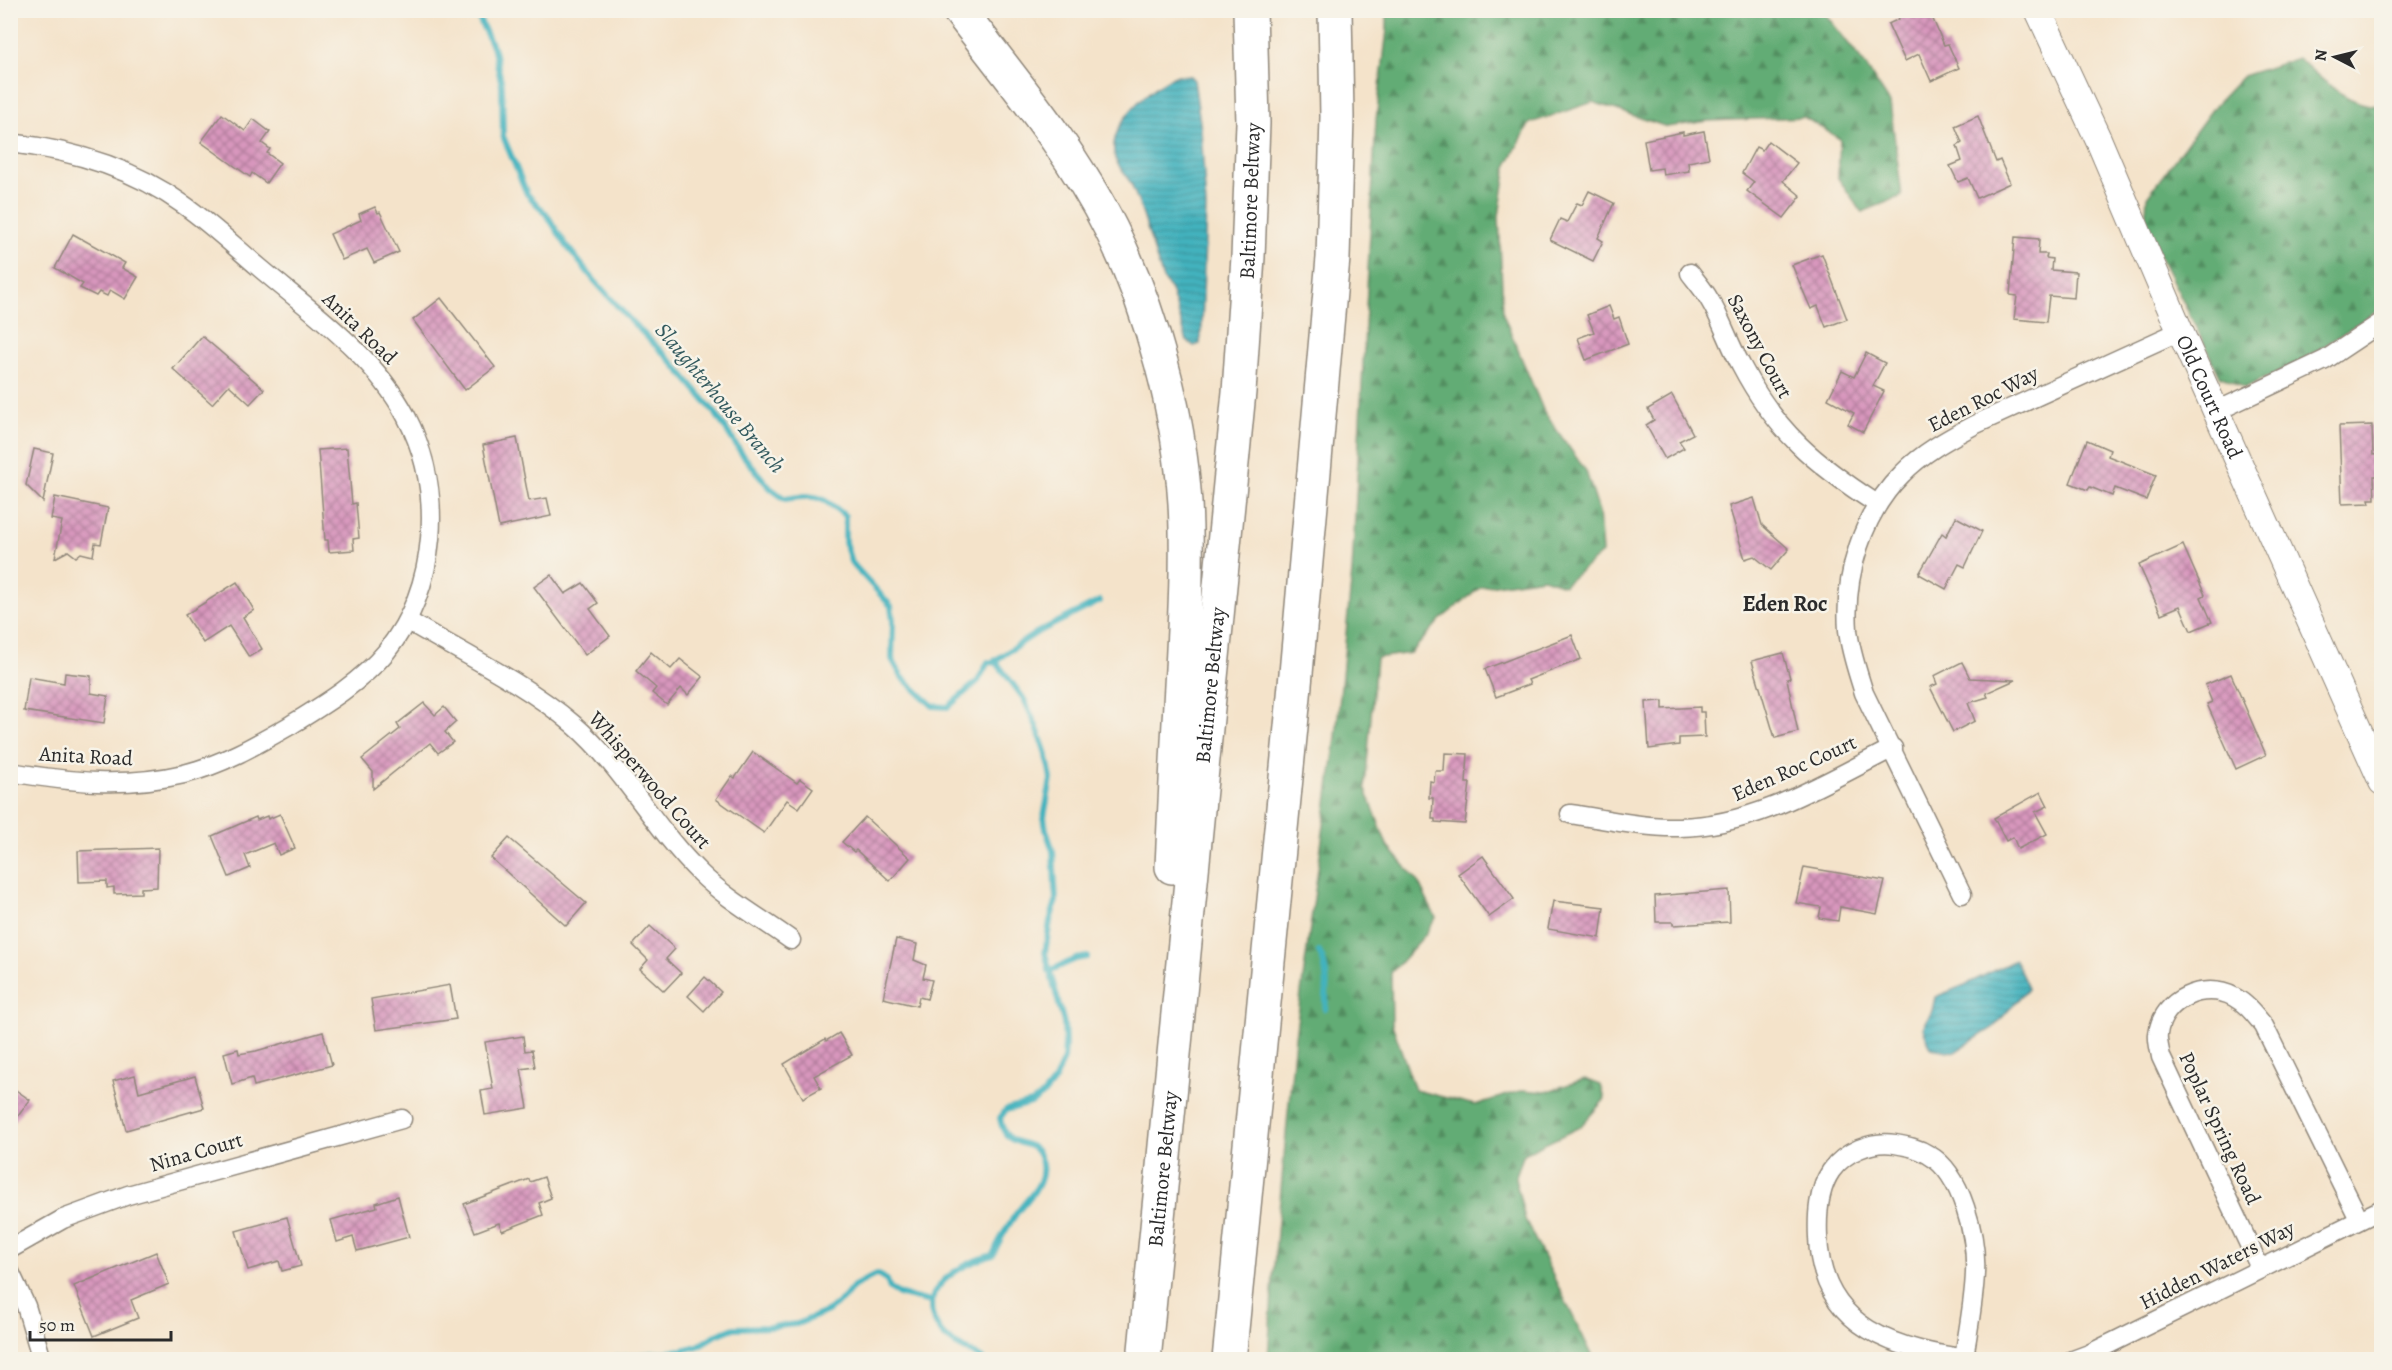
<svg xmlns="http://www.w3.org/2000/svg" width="2392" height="1370" font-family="Alegreya,serif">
<defs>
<pattern id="forest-firs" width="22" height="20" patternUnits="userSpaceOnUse" patternTransform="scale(1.5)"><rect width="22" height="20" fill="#62ac74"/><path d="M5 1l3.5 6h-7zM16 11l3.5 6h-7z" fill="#518c5f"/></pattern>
<pattern id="water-rules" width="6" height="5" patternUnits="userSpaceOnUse" patternTransform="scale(1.5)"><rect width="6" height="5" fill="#43b2be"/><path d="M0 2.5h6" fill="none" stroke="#38919b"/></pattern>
<pattern id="building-cross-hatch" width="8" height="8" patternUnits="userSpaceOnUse" patternTransform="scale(1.5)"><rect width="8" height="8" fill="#d897bd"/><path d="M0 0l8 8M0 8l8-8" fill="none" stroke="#af7b9a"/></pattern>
</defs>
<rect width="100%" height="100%" fill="#f7f3e8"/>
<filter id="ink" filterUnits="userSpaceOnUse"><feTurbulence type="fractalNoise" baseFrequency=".0167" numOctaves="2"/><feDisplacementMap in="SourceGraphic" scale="12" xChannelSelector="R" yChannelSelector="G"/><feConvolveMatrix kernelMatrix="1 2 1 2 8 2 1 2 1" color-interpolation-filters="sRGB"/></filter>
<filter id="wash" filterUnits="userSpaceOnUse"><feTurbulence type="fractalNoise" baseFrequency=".008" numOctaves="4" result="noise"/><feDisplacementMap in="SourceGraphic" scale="24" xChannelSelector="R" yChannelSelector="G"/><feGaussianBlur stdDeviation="1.35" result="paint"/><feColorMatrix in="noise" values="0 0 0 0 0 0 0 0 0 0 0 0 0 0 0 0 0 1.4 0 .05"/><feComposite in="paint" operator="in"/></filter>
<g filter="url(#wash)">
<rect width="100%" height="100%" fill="#f4e3ca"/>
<g fill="url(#forest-firs)" stroke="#466c50" stroke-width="1.5">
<polygon points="1652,10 1657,13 1823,11 1866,66 1890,103 1902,196 1862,212 1838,178 1840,139 1804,117 1708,121 1667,127 1593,102 1530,123 1507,165 1499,216 1503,314 1544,412 1586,471 1599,512 1602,553 1564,585 1543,578 1481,587 1441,619 1411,653 1376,658 1365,787 1387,845 1417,880 1436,918 1424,936 1391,973 1392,1024 1415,1090 1475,1105 1523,1090 1545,1092 1585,1079 1601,1085 1605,1099 1580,1127 1524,1154 1515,1178 1525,1219 1594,1359 1268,1359 1273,1276 1295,1037 1336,737 1352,572 1376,120 1387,30 1387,11"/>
<path d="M2298,58c24,21 50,49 83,48v202l-81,54 -56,26 -24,-12 -75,-151 2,-28 69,-93 27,-28z"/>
</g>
<g fill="url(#water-rules)" stroke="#376e74" stroke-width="1.5">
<path d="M1178,75l12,1 4,4 7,49 5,78 -4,119 -2,18 -6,2 -7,-5 -16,-51 -8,-11c-10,-29 -20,-71 -33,-97 -4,-8 -12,-15 -15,-24 -9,-33 36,-73 63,-83z"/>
<polygon points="2015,960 2028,988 1994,1027 1955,1052 1931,1048 1923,1028 1932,1011 1935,997 1965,985"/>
</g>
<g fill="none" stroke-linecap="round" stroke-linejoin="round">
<g stroke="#43b2be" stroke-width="6">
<path d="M475,10l19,40 8,35 1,51 24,58 20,21 19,30 28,35 36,40 43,43 43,51 26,40 28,34 15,11c32,-5 36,-4 60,17v26l6,20 40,44 2,15 -1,38 10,18 31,29 15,1 30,-26 10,-19 9,1 27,36 13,29 10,29 4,22 -7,38 2,13 7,21 3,50 -6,20 -5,32 19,70 1,21 -1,15 -9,21 -13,16 -11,7 -25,7 -6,8c6,36 31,16 40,39 10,25 -12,40 -24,57 -9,13 -17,26 -23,41 -34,10 -83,36 -52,77 11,14 29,18 43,28"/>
<polyline points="993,662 1036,633 1100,601"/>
<path d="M1319,952c10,17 8,38 6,57"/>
<polyline points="1049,971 1076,959 1087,957"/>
<polyline points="596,1360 683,1350 698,1346 714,1336 734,1328 770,1327 797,1324 828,1311 845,1297 854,1286 877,1274 887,1280 890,1289 901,1295 931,1302"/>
</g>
</g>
<g id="blocks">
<g fill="url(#building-cross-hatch)">
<polygon points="1896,10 1929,10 1944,45 1948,44 1959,68 1931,81 1919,54 1905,61 1888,24 1899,19"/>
<polygon points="222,114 245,131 253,119 270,132 262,143 270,149 267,153 280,163 266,183 252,173 250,177 201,142"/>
<polygon points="1978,116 1996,162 2000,160 2010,183 1977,198 1968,178 1958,182 1950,166 1962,161 1957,146 1962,143 1955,126"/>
<polygon points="1704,131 1709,158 1688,162 1689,171 1663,175 1662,168 1649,170 1644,140 1683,132 1683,135"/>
<polygon points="1768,141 1797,163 1783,181 1801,196 1784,218 1747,191 1754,182 1742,173 1756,147 1762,150"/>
<polygon points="1589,191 1614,203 1598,238 1603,241 1593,261 1550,240 1560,219 1567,222 1577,203 1582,205"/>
<polygon points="375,207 378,213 380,212 399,252 374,263 367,249 342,260 330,234 361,220 359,214"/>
<polygon points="73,234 125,263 122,268 138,277 125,299 110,290 107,296 99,292 96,296 80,288 83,284 55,268"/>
<polygon points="2015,237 2039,239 2038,254 2047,254 2046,258 2052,259 2051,270 2076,272 2074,298 2049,296 2046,322 2014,319 2017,296 2010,295"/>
<polygon points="1822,254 1847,319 1826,327 1818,306 1811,309 1792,265"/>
<polygon points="441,298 495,367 465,390 413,320"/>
<polygon points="1609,306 1614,319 1619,317 1628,344 1586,360 1578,338 1594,332 1587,315"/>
<polygon points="202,336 264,389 250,404 229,385 212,404 173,369"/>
<polygon points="1866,353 1885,363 1873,386 1884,391 1863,432 1848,424 1854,413 1828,399 1842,371 1854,377"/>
<polygon points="1672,395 1693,434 1679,441 1684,448 1665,459 1646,425 1654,420 1648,409"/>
<polygon points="2372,425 2373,455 2382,454 2382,476 2374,476 2375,499 2369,499 2370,503 2342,504 2339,426"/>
<polygon points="517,438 529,501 547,498 551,516 499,527 483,445"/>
<polygon points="2087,440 2110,450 2108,456 2156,475 2146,500 2115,488 2112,496 2090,487 2088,490 2070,483"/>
<polygon points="347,448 352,504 356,503 359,538 353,539 354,550 329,552 328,540 325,540 318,450"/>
<polygon points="34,449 53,453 43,502 26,485"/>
<polygon points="55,497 108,508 101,544 95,543 93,556 81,553 76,557 68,551 55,558 62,521 51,519"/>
<polygon points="1754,498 1762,525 1789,549 1771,570 1754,556 1745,559 1729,506"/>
<polygon points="1956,517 1982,531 1965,567 1959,564 1946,589 1919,574 1942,533 1946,536"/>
<polygon points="2183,545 2205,595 2201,597 2212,622 2191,631 2180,606 2161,614 2139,565"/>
<polygon points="551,575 565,594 583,583 598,603 590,609 610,636 585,655 534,587"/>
<polygon points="237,582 254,610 243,617 262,649 249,657 229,626 203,643 185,615"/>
<polygon points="1572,635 1581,659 1528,680 1530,684 1496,697 1485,669"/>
<polygon points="651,652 671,669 680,659 703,677 688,695 681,688 667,705 652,693 656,688 636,671"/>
<polygon points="1783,653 1790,678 1787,679 1798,732 1775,738 1752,661"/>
<polygon points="1962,662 1970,678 2015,680 1986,693 1988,697 1968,703 1975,721 1953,732 1930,687 1937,684 1934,676"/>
<polygon points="65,673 91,676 91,693 108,696 104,723 24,711 29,677 64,683"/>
<polygon points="2231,674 2266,755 2236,769 2207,704 2212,702 2205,685"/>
<polygon points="1663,701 1663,709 1700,707 1700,712 1704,712 1705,737 1679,738 1679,745 1649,749 1646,702"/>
<polygon points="424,703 435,715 444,707 456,722 445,732 453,742 438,753 430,743 373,789 373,772 362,759 400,729 397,724"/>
<polygon points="753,752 797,783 800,779 813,788 799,808 787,800 764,833 716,799 732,776 735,778"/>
<polygon points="1445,753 1468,754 1466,783 1470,783 1465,824 1435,822 1435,819 1432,819 1433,798 1429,798 1430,781 1434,782 1435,771 1444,771"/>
<polygon points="2041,792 2048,806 2035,812 2047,834 2018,849 2013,837 2006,841 1994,818"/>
<polygon points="280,814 295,848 279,855 274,843 245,855 250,868 229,877 212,836 256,817 257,820 267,816 268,819"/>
<polygon points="865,817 910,858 890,881 856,850 854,852 842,842"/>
<polygon points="509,838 586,903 566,926 491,858"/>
<polygon points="158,848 157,887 141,888 141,893 114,894 114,887 107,888 107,881 79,882 78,851"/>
<polygon points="1483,856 1514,899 1489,917 1458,874"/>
<polygon points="1804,867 1885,881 1877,914 1840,907 1838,921 1819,918 1821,907 1796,903"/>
<polygon points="1729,890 1730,922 1673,925 1673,922 1656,922 1655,896"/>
<polygon points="1553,901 1604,907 1600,938 1548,929"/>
<polygon points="650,926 675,949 666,959 681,973 664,991 640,969 648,960 633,945"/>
<polygon points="896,939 917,944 914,960 926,965 923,978 932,980 927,999 919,997 917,1006 883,998"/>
<polygon points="705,977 721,992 704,1011 688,996"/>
<polygon points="450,985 456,1019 376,1030 371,999"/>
<polygon points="323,1032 332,1065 254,1086 252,1078 232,1084 224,1053 238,1049 239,1054 256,1051"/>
<polygon points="839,1033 852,1055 814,1076 821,1088 803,1098 784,1064 825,1039 826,1041"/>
<polygon points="523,1036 525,1051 532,1050 535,1067 521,1069 528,1108 485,1115 481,1091 493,1089 485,1042"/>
<polygon points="135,1075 139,1092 195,1076 204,1108 126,1130 113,1081"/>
<polygon points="10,1086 30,1100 10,1127"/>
<polygon points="544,1177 551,1198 539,1203 543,1215 502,1231 499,1223 475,1232 464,1204 529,1179 530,1182"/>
<polygon points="398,1196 409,1237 357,1251 353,1237 337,1242 331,1220 377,1207 376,1203"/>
<polygon points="287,1217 301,1266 282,1271 279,1261 248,1270 236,1231"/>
<polygon points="156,1252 169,1284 131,1300 138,1318 94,1336 74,1286"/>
</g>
</g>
</g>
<g filter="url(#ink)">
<use href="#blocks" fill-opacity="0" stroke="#90877a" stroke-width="1.5"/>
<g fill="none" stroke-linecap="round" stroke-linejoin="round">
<g stroke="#90877a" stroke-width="21">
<g id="minor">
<path d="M10,143c62,7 123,25 174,62 27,19 51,42 76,63 52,44 114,87 146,148 39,74 32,171 -20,236 -26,31 -63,53 -97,74 -33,19 -68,39 -105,48 -60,14 -114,8 -174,-2"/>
<path d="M1690,273c6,8 14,17 19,26 13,21 20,45 32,66 35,67 74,99 136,139"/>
<polyline points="2217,411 2325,360 2382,322"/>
<path d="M408,621c54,32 118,63 165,103 50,43 80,103 127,149 25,25 62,46 91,67"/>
<path d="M1570,814c36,5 73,14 109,13 78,-1 146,-45 214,-79"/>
<path d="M1962,894l-98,-201c-6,-20 -14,-42 -16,-63 -4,-55 14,-116 54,-156 20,-21 46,-35 72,-49l206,-94"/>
<polyline points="10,1249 63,1219 128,1195 402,1119"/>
<path d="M2260,1268l-99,-211c-1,-7 -4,-16 -3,-23 4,-35 46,-53 76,-37 13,7 21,18 30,29l95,193"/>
<polyline points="10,1272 26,1306 42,1360"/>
<path d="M1964,1358c4,-28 10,-57 11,-85 2,-35 -13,-100 -46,-118 -11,-7 -22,-9 -34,-11 -23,-4 -51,8 -64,27 -13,19 -14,44 -13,66 3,93 80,113 157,123"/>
<polyline points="2073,1360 2089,1354 2382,1209"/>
</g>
</g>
<g stroke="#90877a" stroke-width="28">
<g id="secondary">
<path id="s1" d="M2038,10l61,131 81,190 202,451"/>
</g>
</g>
<g stroke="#90877a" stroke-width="36">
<g id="motorway">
<path d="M959,10c54,71 112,139 152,219 41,82 68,183 74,274 3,55 0,111 -3,166 -4,66 -7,132 -10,198"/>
<path id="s2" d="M1144,1360l95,-968 9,-135 5,-134 -3,-113"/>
<polyline points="1229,1360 1294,696 1333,258 1337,117 1335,10"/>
</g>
</g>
<use href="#minor" stroke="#fff" stroke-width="18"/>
<use href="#secondary" stroke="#fff" stroke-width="26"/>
<use href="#motorway" stroke="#fff" stroke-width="33"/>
</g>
</g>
<g text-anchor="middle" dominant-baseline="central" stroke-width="5" stroke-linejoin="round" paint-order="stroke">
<g font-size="21" fill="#2b2b2b" stroke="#f7f3e8">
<text stroke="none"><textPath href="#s2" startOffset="1164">Baltimore Beltway</textPath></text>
<text transform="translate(360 328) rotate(44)">Anita Road</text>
<text transform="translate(1760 346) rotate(62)">Saxony Court</text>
<text stroke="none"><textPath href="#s1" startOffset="423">Old Court Road</textPath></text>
<text transform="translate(1983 399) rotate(-27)">Eden Roc Way</text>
<text stroke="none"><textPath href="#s2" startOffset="678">Baltimore Beltway</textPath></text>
<text transform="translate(86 756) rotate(3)">Anita Road</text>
<text transform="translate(1794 768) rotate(-24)">Eden Roc Court</text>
<text transform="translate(650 780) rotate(49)">Whisperwood Court</text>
<text transform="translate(2220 1128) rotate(65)">Poplar Spring Road</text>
<text transform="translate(196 1152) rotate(-16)">Nina Court</text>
<text stroke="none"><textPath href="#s2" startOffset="192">Baltimore Beltway</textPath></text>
<text transform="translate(2217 1265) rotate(-27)">Hidden Waters Way</text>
</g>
<g font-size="22" font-style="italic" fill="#335a5e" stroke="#f7f3e8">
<text transform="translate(720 398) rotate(50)">Slaughterhouse Branch</text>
</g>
<g font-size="22" font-weight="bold" fill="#2b2b2b" stroke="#f7f3e8">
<text x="1785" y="604">Eden Roc</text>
</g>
</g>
<rect width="2392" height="1370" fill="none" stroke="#f7f3e8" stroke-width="36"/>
<g transform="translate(2335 57) rotate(277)" stroke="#f7f3e8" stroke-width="4.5" paint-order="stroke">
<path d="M0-4.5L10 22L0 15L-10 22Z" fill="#2b2b2b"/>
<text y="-9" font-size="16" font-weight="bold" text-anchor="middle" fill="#2b2b2b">N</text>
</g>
<path d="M30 1331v9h141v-9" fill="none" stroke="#2b2b2b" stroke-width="3"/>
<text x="39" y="1331" font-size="18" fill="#2b2b2b" stroke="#f7f3e8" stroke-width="4.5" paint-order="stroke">50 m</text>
</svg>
